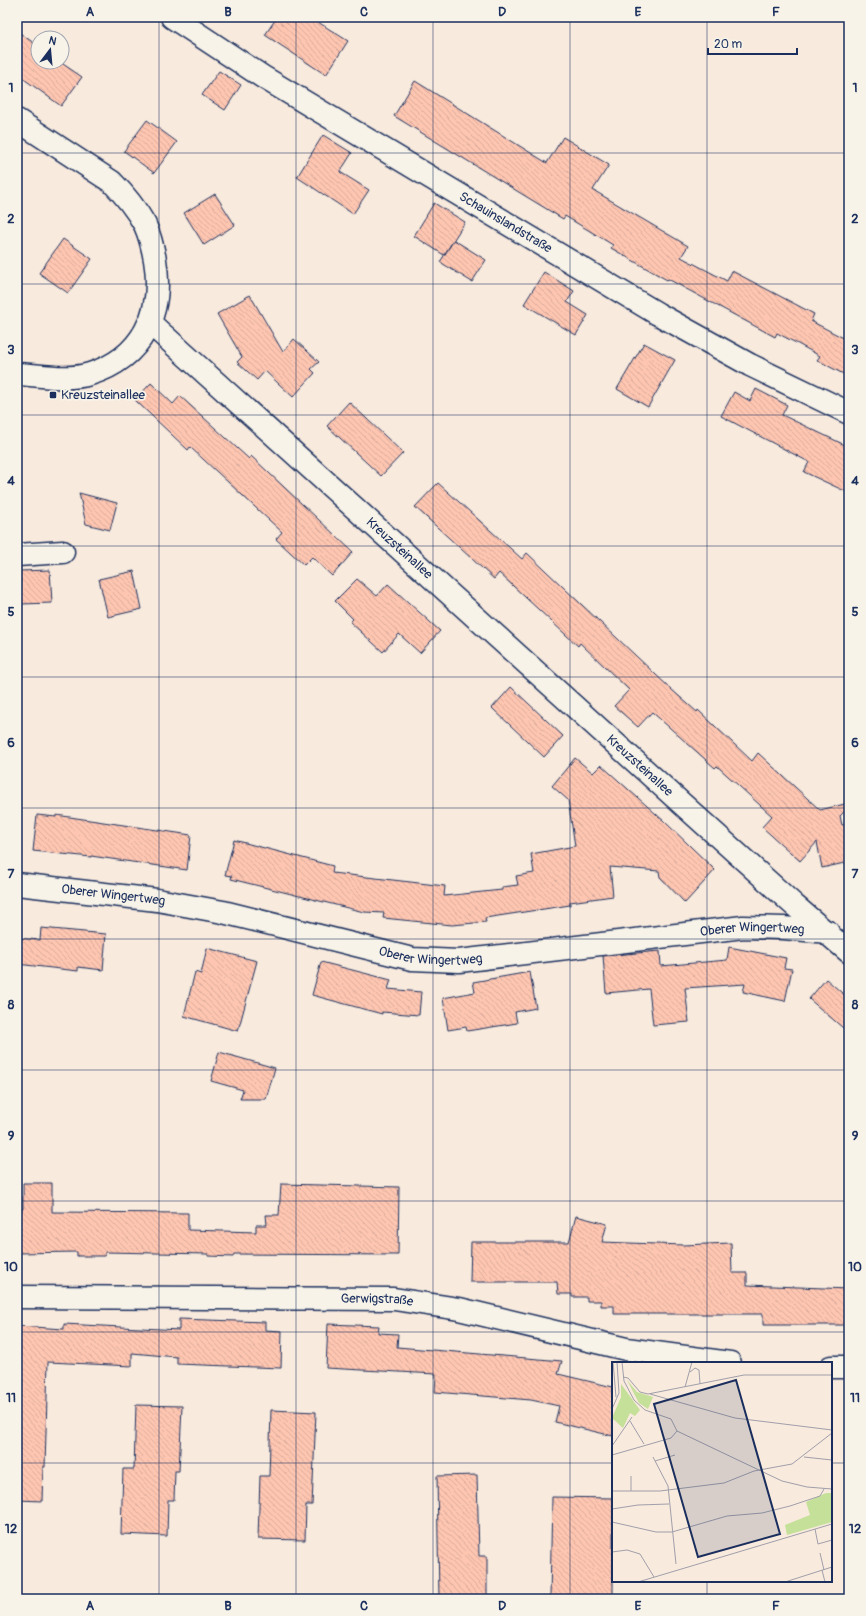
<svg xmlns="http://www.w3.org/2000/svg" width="866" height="1616" font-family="Pangolin,sans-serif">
<defs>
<pattern id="building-back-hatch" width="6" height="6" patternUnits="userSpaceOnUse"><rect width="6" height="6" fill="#fec6b1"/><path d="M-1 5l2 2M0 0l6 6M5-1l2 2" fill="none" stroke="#d9aa9b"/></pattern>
</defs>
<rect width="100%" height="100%" fill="#f8eadd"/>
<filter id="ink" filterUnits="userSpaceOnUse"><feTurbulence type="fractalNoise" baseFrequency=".025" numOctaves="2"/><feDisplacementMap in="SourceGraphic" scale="8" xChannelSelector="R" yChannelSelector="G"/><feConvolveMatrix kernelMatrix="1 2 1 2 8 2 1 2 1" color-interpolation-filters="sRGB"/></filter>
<g filter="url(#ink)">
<g fill="url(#building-back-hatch)" stroke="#1b2f5e">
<polygon points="277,17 310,17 348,41 326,75 265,35"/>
<polygon points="17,31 38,46 38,62 60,62 82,77 61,106 17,74"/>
<polygon points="219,71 241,85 225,110 202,95"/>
<polygon points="415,81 547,163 563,137 609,165 593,190 688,246 681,257 727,281 732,271 814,314 811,321 849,341 849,377 817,360 820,356 798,344 777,333 775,337 668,279 667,280 611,248 613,245 565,216 563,219 394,116"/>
<polygon points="147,120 177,142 154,173 124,151"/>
<polygon points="323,135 352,153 340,172 369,190 353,214 297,177"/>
<polygon points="215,194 235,225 204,245 184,213"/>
<polygon points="434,203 465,222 444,255 414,236"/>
<polygon points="63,239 92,259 68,293 39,273"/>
<polygon points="454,240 486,260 472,282 440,262"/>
<polygon points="544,272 574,291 567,302 588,315 576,335 524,304"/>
<polygon points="250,295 283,352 294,339 319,362 311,369 315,373 293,397 265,371 257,380 237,362 242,357 217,314"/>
<polygon points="644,343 675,360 648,407 617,389"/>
<polygon points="151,383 173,404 180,396 249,459 251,456 353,552 332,576 312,557 304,565 276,539 282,532 190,447 188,450 135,400"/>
<polygon points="756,389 787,405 782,415 849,447 849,493 804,472 809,462 721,416 734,392 750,401"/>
<polygon points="349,402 403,453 381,476 327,426"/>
<polygon points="438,483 522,559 527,553 672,690 697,712 698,710 752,761 758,753 820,810 849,803 849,807 840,816 842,825 849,824 849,862 822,868 817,842 800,861 762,827 772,816 717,766 715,768 652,712 638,727 614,706 629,690 580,643 578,646 499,573 494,579 415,507"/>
<polygon points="79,493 117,503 110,530 86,524"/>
<polygon points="50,570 52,603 21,604 20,571"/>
<polygon points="134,571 142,609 108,617 99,579"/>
<polygon points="357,579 377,596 388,584 440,631 420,653 399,634 383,652 350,622 353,619 335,601"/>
<polygon points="511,687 563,736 544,757 492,708"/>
<polygon points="575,758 593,773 601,765 665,822 715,870 685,903 660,877 659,871 610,867 613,896 570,902 570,905 485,918 486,922 452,925 383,918 384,913 364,912 231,879 232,876 225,875 234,840 333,866 332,873 445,886 444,896 502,890 502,887 518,885 516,876 534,873 531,854 575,846 568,800 552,786"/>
<polygon points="37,815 56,817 56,815 191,835 187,870 91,856 91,857 33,851"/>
<polygon points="41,928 106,934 103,970 78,967 78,971 17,964 17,938 40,940"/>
<polygon points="729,947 786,958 784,968 792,969 785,1001 743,992 745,984 685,988 689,1022 653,1025 649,989 606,993 603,956 660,951 661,966 727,960"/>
<polygon points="207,948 257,961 238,1031 184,1016 195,972 201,974"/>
<polygon points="321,962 391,980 388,989 421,992 419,1015 382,1012 382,1014 312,995"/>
<polygon points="530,972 536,1008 515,1012 517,1023 467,1031 466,1027 448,1030 443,998 475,992 473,982"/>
<polygon points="826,979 849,999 849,1033 809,999"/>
<polygon points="219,1052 275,1068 266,1099 240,1099 243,1090 211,1081"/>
<polygon points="23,1183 52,1183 52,1212 188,1213 188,1230 256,1232 256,1225 267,1225 266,1215 279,1215 281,1184 399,1187 398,1255 234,1254 233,1257 208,1256 208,1254 105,1252 105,1256 77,1256 77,1252 17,1253 17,1209 23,1209"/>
<polygon points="576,1216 607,1224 602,1242 683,1245 731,1243 732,1273 747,1273 747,1285 849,1289 849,1325 763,1325 763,1314 614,1314 614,1306 601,1306 601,1301 587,1301 587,1297 572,1297 572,1294 558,1294 557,1282 470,1282 471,1242 569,1242"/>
<polygon points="179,1319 265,1322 265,1330 282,1331 281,1368 177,1364 177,1357 132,1353 132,1366 48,1362 45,1467 43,1467 42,1501 17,1500 17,1326 64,1329 64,1324 179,1330"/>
<polygon points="328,1324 379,1326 378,1333 398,1334 397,1347 562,1361 558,1374 613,1387 613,1436 555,1422 559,1406 531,1400 435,1392 436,1374 326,1368"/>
<polygon points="136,1405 182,1406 179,1471 175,1471 174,1500 168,1500 167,1536 121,1534 123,1469 134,1469"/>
<polygon points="271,1410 316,1412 312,1505 306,1505 305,1540 258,1539 260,1476 269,1476"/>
<polygon points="477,1475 479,1556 487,1556 487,1599 439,1599 437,1476"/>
<polygon points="552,1497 613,1498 613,1599 550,1599"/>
</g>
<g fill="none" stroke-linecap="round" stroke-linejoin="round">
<g stroke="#1b2f5e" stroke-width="25">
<g id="minor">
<path id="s1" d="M172,17l91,60 395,237 92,51 99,48"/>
<path id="s2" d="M150,323l644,582 55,47"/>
<polyline points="17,555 63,552"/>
<path id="s3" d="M17,884l140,16 66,12 189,47 47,2 284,-34 40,1 45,4"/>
<path id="s4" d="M17,1297l377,2 65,10 167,40 104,14"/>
<polyline points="831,1367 849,1367"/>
</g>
</g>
<g stroke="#1b2f5e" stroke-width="25">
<path id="tertiary" d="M17,120l95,62c13,13 24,27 33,43 5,11 8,24 10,35 9,53 -13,98 -65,114 -23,7 -50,1 -73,0"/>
</g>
<use href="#minor" stroke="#f7f3e8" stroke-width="22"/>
<use href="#tertiary" stroke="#f7f3e8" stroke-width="22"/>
</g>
</g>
<path fill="none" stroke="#1b2f5e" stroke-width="1" stroke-opacity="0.55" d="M159,17v1582M296,17v1582M433,17v1582M570,17v1582M707,17v1346M17,153h832M17,284h832M17,415h832M17,546h832M17,677h832M17,808h832M17,939h832M17,1070h832M17,1201h832M17,1332h832M17,1463h596M831,1463h18M707,1581v18"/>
<rect fill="#1b2f5e" stroke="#f7f3e8" stroke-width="1.5" x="49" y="391" width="8" height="8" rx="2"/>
<g text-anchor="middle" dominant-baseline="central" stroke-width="3.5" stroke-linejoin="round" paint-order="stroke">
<g font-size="13" fill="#1b2f5e" stroke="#f7f3e8">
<text stroke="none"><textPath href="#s1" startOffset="392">Schauinslandstraße</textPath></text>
<text stroke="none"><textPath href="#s2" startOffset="336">Kreuzsteinallee</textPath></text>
<text stroke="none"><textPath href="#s2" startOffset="660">Kreuzsteinallee</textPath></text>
<text stroke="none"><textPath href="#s3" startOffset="97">Oberer Wingertweg</textPath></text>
<text stroke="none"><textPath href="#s3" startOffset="745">Oberer Wingertweg</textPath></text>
<text stroke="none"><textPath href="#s3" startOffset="421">Oberer Wingertweg</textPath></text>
<text stroke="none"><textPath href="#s4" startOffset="360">Gerwigstraße</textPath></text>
</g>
<g font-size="13" fill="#1b2f5e" stroke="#f7f3e8" text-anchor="start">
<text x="61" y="395">Kreuzsteinallee</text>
</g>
</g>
<g transform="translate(612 1362)">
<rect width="220" height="220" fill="#f8eadd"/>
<path d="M15,18l10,12 16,5 -5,12 -9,-6zM9,22l19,26 -5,6 -5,-3 -7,15 -11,-10 9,-21z" fill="#c5e098"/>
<path d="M214,131h6v29l-45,13 -2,-10 25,-10 -4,-13z" fill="#c5e098"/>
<path fill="none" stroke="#a09faa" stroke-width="1" d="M1,0l3,35M10,0l2,19 10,19 11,10 26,9 6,12M78,10l5,-4 4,2 1,14M11,15l5,1 12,14 8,2 96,-19h88M73,25l7,-25M38,32l85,24 97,12M0,47l7,-16 -2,-31M18,59l14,23M65,69l105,50 25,6 25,2M0,84l20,-29M0,93l59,-17 6,-7M41,95l15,29 8,78M192,95l28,3M43,99l20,-6M0,129h48l64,-8 30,-12 38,-7 40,-31M19,129v-15M0,147l26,-4 31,-1M0,160l44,10h16l55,-16 35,-3 28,-7 30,-10 4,-7M203,167l3,15 14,-4M0,190l15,-2 13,4 14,23M208,191l4,17M210,208l3,12M26,220l194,-58M173,220l47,-15"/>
<path fill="#1b2f5e" fill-opacity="0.15" stroke="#1b2f5e" stroke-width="2" d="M124,18l44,154 -82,23 -44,-153z"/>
<rect width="220" height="220" fill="none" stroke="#1b2f5e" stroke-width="2"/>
</g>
<rect width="866" height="1616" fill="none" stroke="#f7f3e8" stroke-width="44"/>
<g transform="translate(50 50) rotate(16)"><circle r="19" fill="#f7f3e8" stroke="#9fa5b1"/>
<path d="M0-3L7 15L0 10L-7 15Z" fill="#1b2f5e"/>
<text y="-6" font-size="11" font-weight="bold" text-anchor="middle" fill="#1b2f5e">N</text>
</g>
<path d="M708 48v6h89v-6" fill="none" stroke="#1b2f5e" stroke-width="2"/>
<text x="714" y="48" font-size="12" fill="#1b2f5e" stroke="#f7f3e8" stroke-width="3" paint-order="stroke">20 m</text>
<rect x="22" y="22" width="822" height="1572" fill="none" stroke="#1b2f5e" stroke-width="1.5"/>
<g font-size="13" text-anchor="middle" font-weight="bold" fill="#1b2f5e">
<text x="90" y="16">A</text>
<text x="228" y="16">B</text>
<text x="364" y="16">C</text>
<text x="502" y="16">D</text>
<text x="638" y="16">E</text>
<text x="776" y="16">F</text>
<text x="11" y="92">1</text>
<text x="855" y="92">1</text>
<text x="11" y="223">2</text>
<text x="855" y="223">2</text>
<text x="11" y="354">3</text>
<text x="855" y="354">3</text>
<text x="11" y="485">4</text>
<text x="855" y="485">4</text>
<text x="11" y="616">5</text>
<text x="855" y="616">5</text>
<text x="11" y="747">6</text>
<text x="855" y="747">6</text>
<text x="11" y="878">7</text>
<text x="855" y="878">7</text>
<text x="11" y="1009">8</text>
<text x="855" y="1009">8</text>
<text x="11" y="1140">9</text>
<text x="855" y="1140">9</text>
<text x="11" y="1271">10</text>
<text x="855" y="1271">10</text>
<text x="11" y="1402">11</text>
<text x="855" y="1402">11</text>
<text x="11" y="1533">12</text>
<text x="855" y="1533">12</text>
<text x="90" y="1610">A</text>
<text x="228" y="1610">B</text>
<text x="364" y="1610">C</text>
<text x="502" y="1610">D</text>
<text x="638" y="1610">E</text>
<text x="776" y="1610">F</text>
</g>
</svg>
